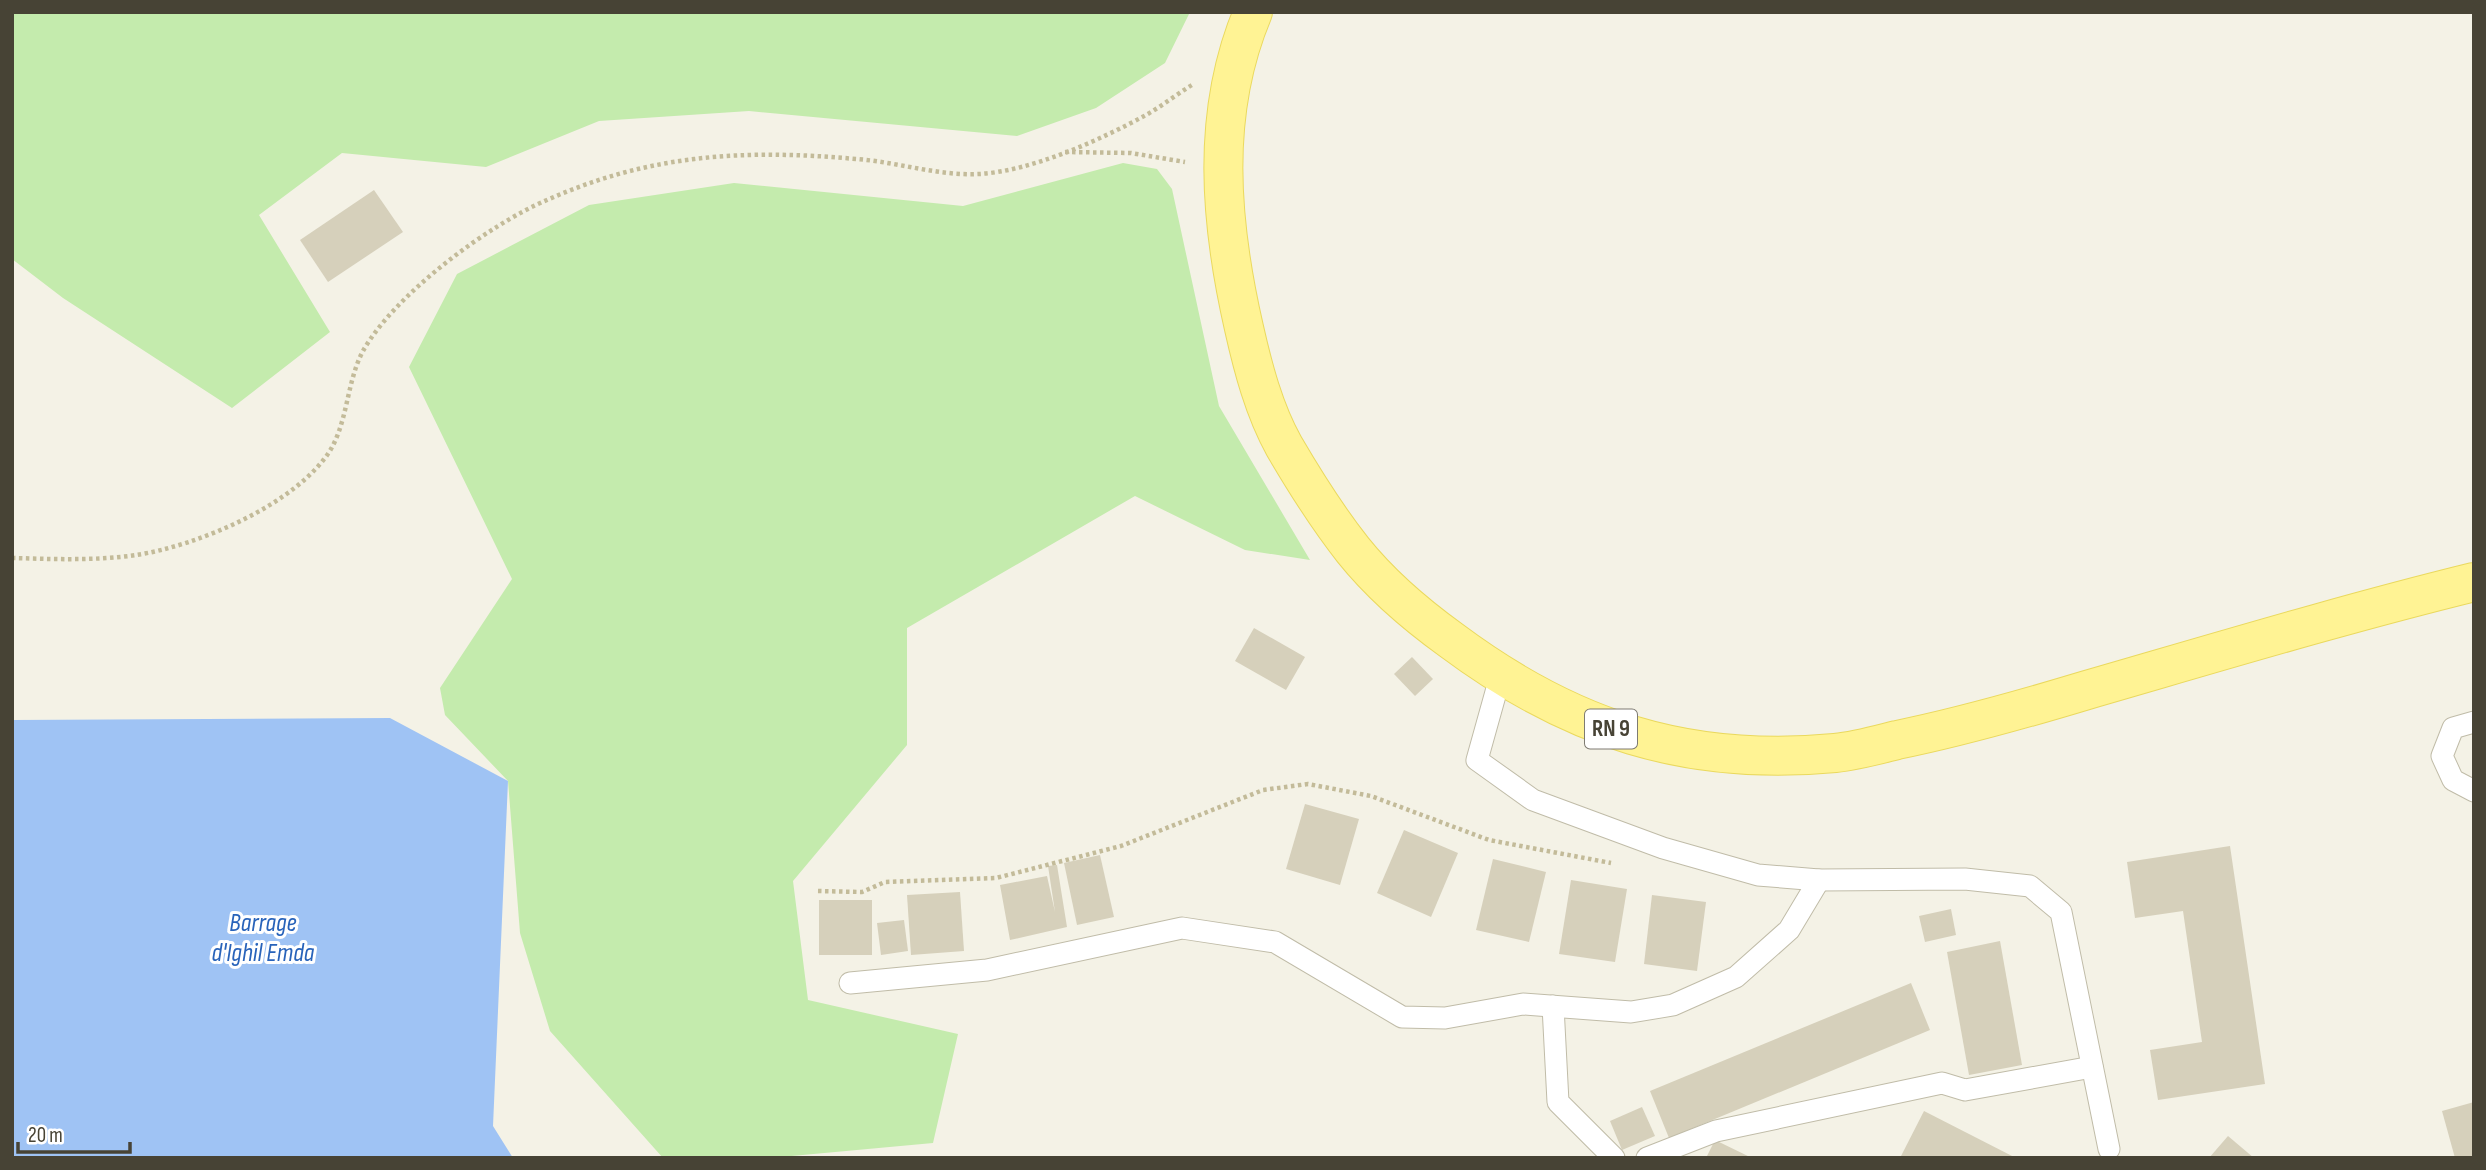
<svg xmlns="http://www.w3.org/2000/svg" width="2486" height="1170" font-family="'Sofia Sans Condensed',sans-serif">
<rect width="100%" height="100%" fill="#f4f2e6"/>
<g fill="#c4ebad">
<polygon points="12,12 1190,12 1165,63 1096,108 1017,136 749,111 599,121 486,167 342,153 259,215 330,332 232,408 63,298 12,259"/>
<polygon points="1123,163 1157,169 1172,189 1219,406 1310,560 1245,550 1135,496 907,628 907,745 793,881 808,1000 958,1034 933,1143 770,1158 663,1158 550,1031 520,933 508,781 445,715 440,688 512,579 409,367 457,274 589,205 734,183 963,206"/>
</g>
<polygon fill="#9fc3f4" points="390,718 508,781 493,1126 513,1158 12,1158 12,720"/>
<g fill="#d6d0bb">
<polygon points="374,190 403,232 328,282 300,240"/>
<polygon points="1254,628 1305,657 1286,690 1235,661"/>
<polygon points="1412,657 1433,679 1415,696 1394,674"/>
<polygon points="1305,804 1359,819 1340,885 1286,869"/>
<polygon points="1404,830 1458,853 1431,917 1377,893"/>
<polygon points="2230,846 2265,1084 2158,1100 2150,1050 2202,1042 2183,911 2135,918 2127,862"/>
<polygon points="1100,855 1114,917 1077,925 1064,863"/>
<polygon points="1493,859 1546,872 1529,942 1476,930"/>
<polygon points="1057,865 1067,927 1010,940 1000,885 1047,876 1055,912 1048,866"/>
<polygon points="1571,880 1627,889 1615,962 1559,954"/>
<polygon points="960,892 964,951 911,955 907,895"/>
<polygon points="1652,895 1706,902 1697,971 1644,964"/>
<rect x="819" y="900" width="53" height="55"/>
<polygon points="1951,909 1956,935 1925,942 1919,916"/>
<polygon points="904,920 908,951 881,955 877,923"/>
<polygon points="2000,941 2022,1065 1969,1075 1947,952"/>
<polygon points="1911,983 1930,1030 1669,1138 1650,1091"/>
<polygon points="2474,1102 2474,1158 2455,1158 2442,1111"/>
<polygon points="1642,1107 1655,1136 1622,1150 1610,1121"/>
<polygon points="1924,1111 2016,1158 1900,1158"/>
<polygon points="2228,1136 2254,1158 2209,1158"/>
<polygon points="1715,1140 1752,1158 1706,1158"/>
</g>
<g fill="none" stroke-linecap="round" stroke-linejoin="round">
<g stroke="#c0bca8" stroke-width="23">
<g id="lane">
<polyline points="1501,674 1477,760 1533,800 1663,848 1758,875 1819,880 1965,879 2030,886 2061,912 2109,1149"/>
<polyline points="2474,722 2453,728 2442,756 2453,780 2474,791"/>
<polyline points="850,983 987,970 1182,928 1275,942 1402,1017 1445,1018 1523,1004 1631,1012 1673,1005 1736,977 1789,930 1819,880"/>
<polyline points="1553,1006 1558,1102 1614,1158"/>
<polyline points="1647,1158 1716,1131 1942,1083 1965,1090 2092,1067"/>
</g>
</g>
<g stroke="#ead95e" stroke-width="40">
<path id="primary" d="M1253,12c-43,102 -33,211 -9,316 9,40 20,82 40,118 21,36 43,71 69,104 28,35 62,64 98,90 119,89 236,127 384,113 21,-2 42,-8 62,-13 64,-13 127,-31 190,-50 128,-37 257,-76 387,-108"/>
</g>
<g stroke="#c3bb99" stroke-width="4.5" stroke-dasharray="3.5 3.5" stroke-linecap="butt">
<polyline points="1065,152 1131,153 1185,162"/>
<path d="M12,558c40,1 84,3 124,-3 61,-9 162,-51 195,-106 17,-30 16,-68 32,-98 31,-56 125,-126 184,-151 103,-46 198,-51 309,-41 42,3 81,17 123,15 53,-3 121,-34 167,-59 16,-9 31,-21 46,-30"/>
<polyline points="818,891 862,892 885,882 996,878 1121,846 1263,790 1308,784 1371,796 1489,840 1611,863"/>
</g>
<use href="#lane" stroke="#fff" stroke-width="21"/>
<use href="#primary" stroke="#fff394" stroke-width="38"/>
</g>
<g text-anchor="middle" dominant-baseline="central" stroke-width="6" stroke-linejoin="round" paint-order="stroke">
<rect fill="#fff" stroke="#7e7b72" stroke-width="2" x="1585" y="709.5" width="52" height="39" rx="5"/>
<g font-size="23" font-weight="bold" fill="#474335">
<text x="1611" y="729">RN 9</text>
</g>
<g font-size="26" font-style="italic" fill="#2863ba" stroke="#fff">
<text x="263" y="923">Barrage<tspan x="263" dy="30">d'Ighil Emda</tspan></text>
</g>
</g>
<rect width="2486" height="1170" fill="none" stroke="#474335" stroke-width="28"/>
<path d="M18 1142v10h112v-10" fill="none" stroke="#474335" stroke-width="3.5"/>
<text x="28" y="1142" font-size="21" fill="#474335" stroke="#ffffff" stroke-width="5" paint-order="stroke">20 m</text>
</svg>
